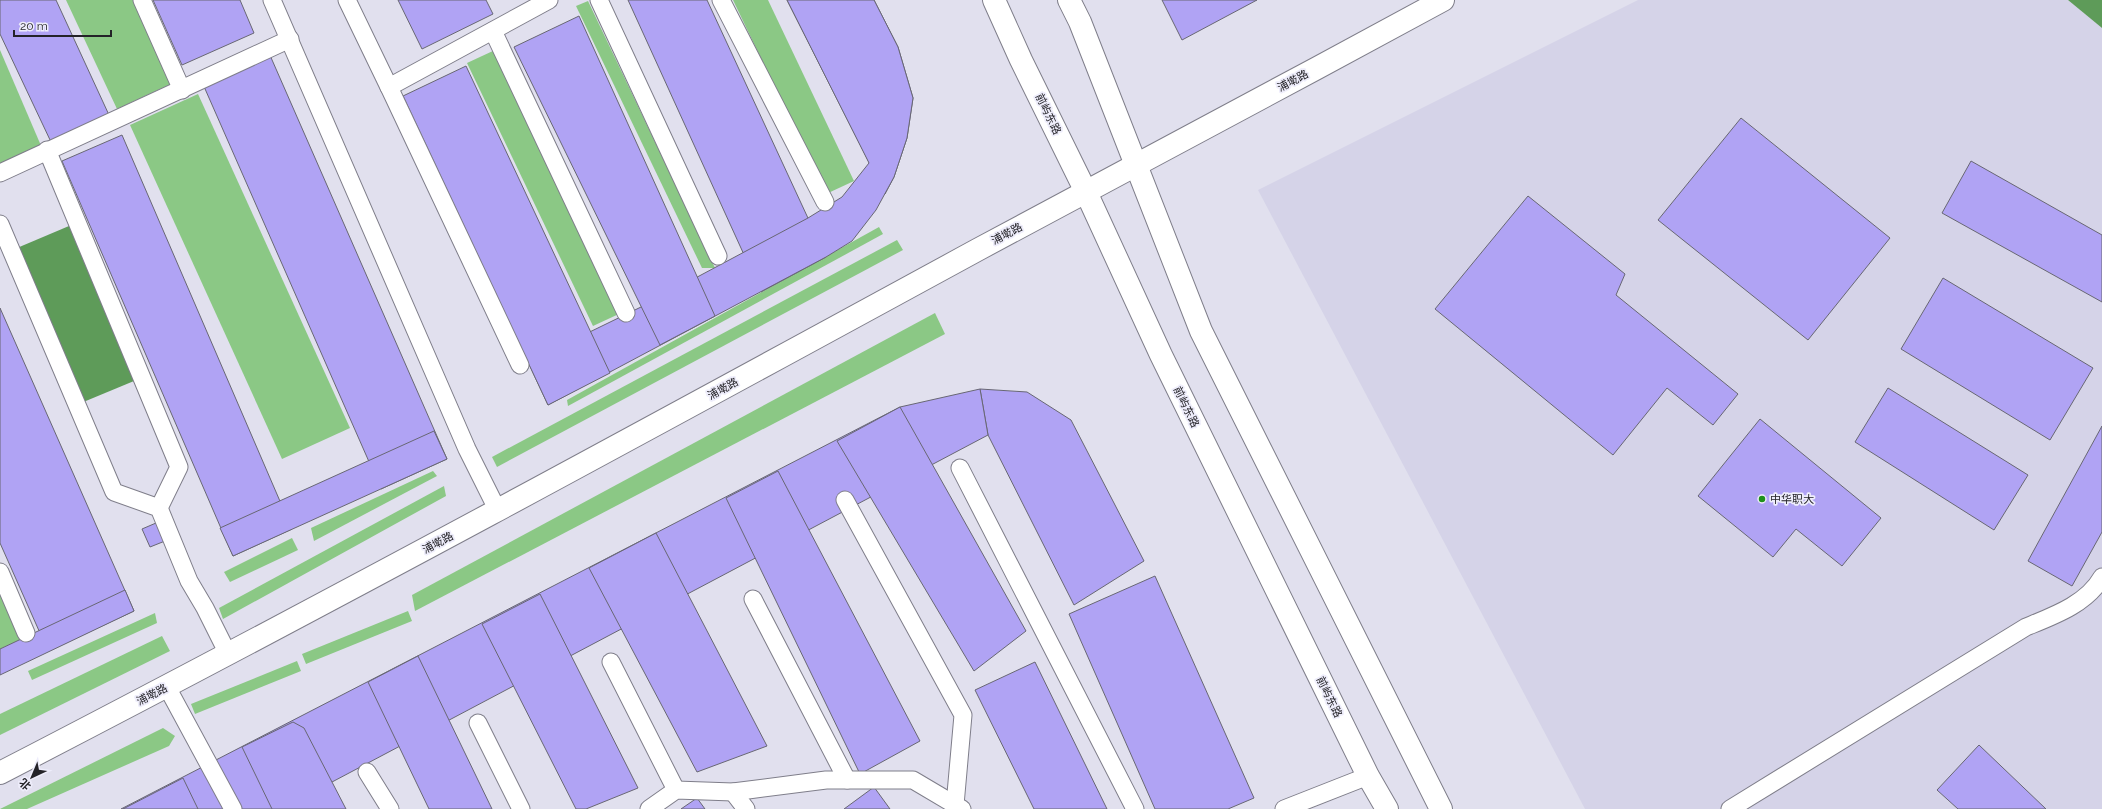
<svg xmlns="http://www.w3.org/2000/svg" width="2102" height="809" font-family="Raleway,'Noto Sans SC',sans-serif">
<rect width="100%" height="100%" fill="#e1e0ee"/>
<polygon fill="#d5d3e8" points="1638,0 2068,0 2102,28 2102,809 1585,809 1258,190"/>
<g fill="#8bc885">
<polygon points="66,0 134,0 171,84 117,109"/>
<polygon points="733,0 768,0 854,181 826,194"/>
<polygon points="588,1 715,268 702,268 576,6"/>
<polygon points="0,50 42,148 0,166"/>
<polygon points="495,50 621,313 593,326 467,63"/>
<polygon points="198,94 350,428 282,459 130,125"/>
<polygon points="879,227 883,234 568,406 567,400"/>
<polygon points="897,240 903,250 497,467 492,457"/>
<polygon points="935,313 945,334 415,611 412,595"/>
<polygon points="433,471 437,476 314,541 311,528"/>
<polygon points="444,486 446,496 223,619 219,608"/>
<polygon points="292,538 298,550 230,582 224,572"/>
<polygon points="0,585 24,638 0,649"/>
<polygon points="408,611 412,621 306,664 302,654"/>
<polygon points="155,613 157,623 32,680 28,671"/>
<polygon points="162,636 170,651 0,735 0,714"/>
<polygon points="297,661 301,671 195,714 191,704"/>
<polygon points="163,728 175,736 169,746 27,809 0,809"/>
</g>
<g fill="#5e9b59">
<polygon points="2068,0 2102,0 2102,28"/>
<polygon points="69,226 134,381 81,403 17,248"/>
</g>
<g fill="#b0a3f4" stroke="#686773">
<polygon points="0,0 56,0 109,115 51,142 0,34"/>
<polygon points="153,0 240,0 254,33 182,65"/>
<polygon points="398,0 486,0 493,14 422,49"/>
<polygon points="628,0 707,0 826,257 761,292"/>
<polygon points="787,0 874,0 898,47 913,98 907,138 894,177 885,194"/>
<polygon points="787,0 874,0 898,47 913,98 907,138 894,177 876,210 852,241 826,257 548,405 528,362 641,307 808,218 842,197 869,163"/>
<polygon points="1162,0 1257,0 1182,40"/>
<polygon points="579,16 715,316 660,345 514,47"/>
<polygon points="269,53 447,459 381,489 202,82"/>
<polygon points="466,66 610,373 548,405 403,96"/>
<polygon points="1741,118 1890,238 1808,340 1658,220"/>
<polygon points="122,135 292,529 233,556 62,161"/>
<polygon points="1971,161 2102,235 2102,302 1942,213"/>
<polygon points="1528,196 1625,274 1616,295 1738,394 1713,425 1667,388 1613,455 1435,309"/>
<polygon points="1943,278 2093,368 2050,440 1901,349"/>
<polygon points="0,308 134,611 48,651 0,543"/>
<polygon points="1888,388 2028,475 1994,530 1855,442"/>
<polygon points="980,389 1027,392 1071,420 1144,561 1074,605 988,435"/>
<polygon points="980,389 988,435 281,809 121,809 900,407"/>
<polygon points="900,407 1026,631 974,671 837,441"/>
<polygon points="1760,419 1881,518 1842,566 1796,529 1773,557 1698,496"/>
<polygon points="2102,426 2102,532 2072,586 2028,561"/>
<polygon points="434,431 447,459 233,556 220,528"/>
<polygon points="778,471 920,741 860,774 726,498"/>
<polygon points="156,523 165,541 150,547 142,529"/>
<polygon points="656,533 767,746 697,772 589,568"/>
<polygon points="1155,576 1254,798 1228,809 1155,809 1069,614"/>
<polygon points="125,590 134,611 0,675 0,649"/>
<polygon points="540,594 638,788 586,809 576,809 482,624"/>
<polygon points="418,656 492,809 429,809 368,682"/>
<polygon points="1035,662 1107,809 1034,809 975,690"/>
<polygon points="293,722 304,728 346,809 272,809 242,747"/>
<polygon points="1979,745 2046,809 1958,809 1937,790"/>
<polygon points="183,778 198,809 123,809"/>
<polygon points="874,787 890,809 844,809"/>
<polygon points="697,798 705,809 681,809"/>
</g>
<g fill="none" stroke-linecap="round" stroke-linejoin="round">
<g stroke="#7f7e8a" stroke-width="19">
<g id="service">
<polyline points="142,0 182,90"/>
<polyline points="272,0 467,449 498,511"/>
<polyline points="347,0 389,87 549,0"/>
<polyline points="599,0 718,256"/>
<polyline points="721,0 825,202"/>
<polyline points="493,31 626,313"/>
<polyline points="389,87 520,365"/>
<polyline points="47,150 179,467 159,508"/>
<polyline points="0,173 290,39"/>
<polyline points="0,224 114,492 159,508 189,581 205,608 228,654"/>
<polyline points="960,468 1135,809"/>
<polyline points="845,500 963,715 955,805"/>
<polyline points="0,572 26,633"/>
<polyline points="753,599 847,780"/>
<polyline points="611,662 676,790"/>
<polyline points="167,687 233,809"/>
<polyline points="478,723 521,809"/>
<polyline points="367,772 390,809"/>
<polyline points="733,792 746,809"/>
<polyline points="649,809 676,790 733,792 826,780 913,780 962,809"/>
<polyline points="1284,809 1368,776"/>
<path d="M1730,809l296,-182c27,-11 61,-23 76,-50"/>
</g>
</g>
<g stroke="#7f7e8a" stroke-width="24">
<path id="tertiary" d="M0,773c329,-170 654,-347 979,-524 155,-84 310,-165 464,-249"/>
</g>
<g stroke="#7f7e8a" stroke-width="24">
<g id="secondary">
<polyline points="994,0 1021,60 1086,192 1161,355 1368,776 1387,809"/>
<polyline points="1069,0 1080,22 1201,331 1441,809"/>
</g>
</g>
<use href="#service" stroke="#fff" stroke-width="17"/>
<use href="#tertiary" stroke="#fff" stroke-width="22"/>
<use href="#secondary" stroke="#fff" stroke-width="22"/>
</g>
<circle fill="#1f911b" stroke="#eeedfb" stroke-width="1.5" cx="1762" cy="499" r="4"/>
<g text-anchor="middle" dominant-baseline="central" stroke-width="3.5" stroke-linejoin="round" paint-order="stroke">
<g font-size="11" fill="#242328" stroke="#eeedfb">
<text transform="translate(1293 81) rotate(-28)">浦墘路</text>
<text transform="translate(1048 114) rotate(64)">前屿东路</text>
<text transform="translate(1007 234) rotate(-28)">浦墘路</text>
<text transform="translate(723 389) rotate(-29)">浦墘路</text>
<text transform="translate(1186 407) rotate(64)">前屿东路</text>
<text transform="translate(438 543) rotate(-28)">浦墘路</text>
<text transform="translate(152 695) rotate(-27)">浦墘路</text>
<text transform="translate(1329 697) rotate(64)">前屿东路</text>
</g>
<g font-size="11" fill="#242328" stroke="#eeedfb" text-anchor="start">
<text x="1770" y="499">中华职大</text>
</g>
</g>
<g transform="translate(32 777) rotate(224)" stroke="#eeedfb" stroke-width="3" paint-order="stroke">
<path d="M0-3L7 15L0 10L-7 15Z" fill="#242328"/>
<text y="-6" font-size="11" font-weight="bold" text-anchor="middle" fill="#242328">北</text>
</g>
<path d="M14 30v6h97v-6" fill="none" stroke="#242328" stroke-width="2"/>
<text x="20" y="30" font-size="12" fill="#242328" stroke="#eeedfb" stroke-width="3" paint-order="stroke">20 m</text>
</svg>
